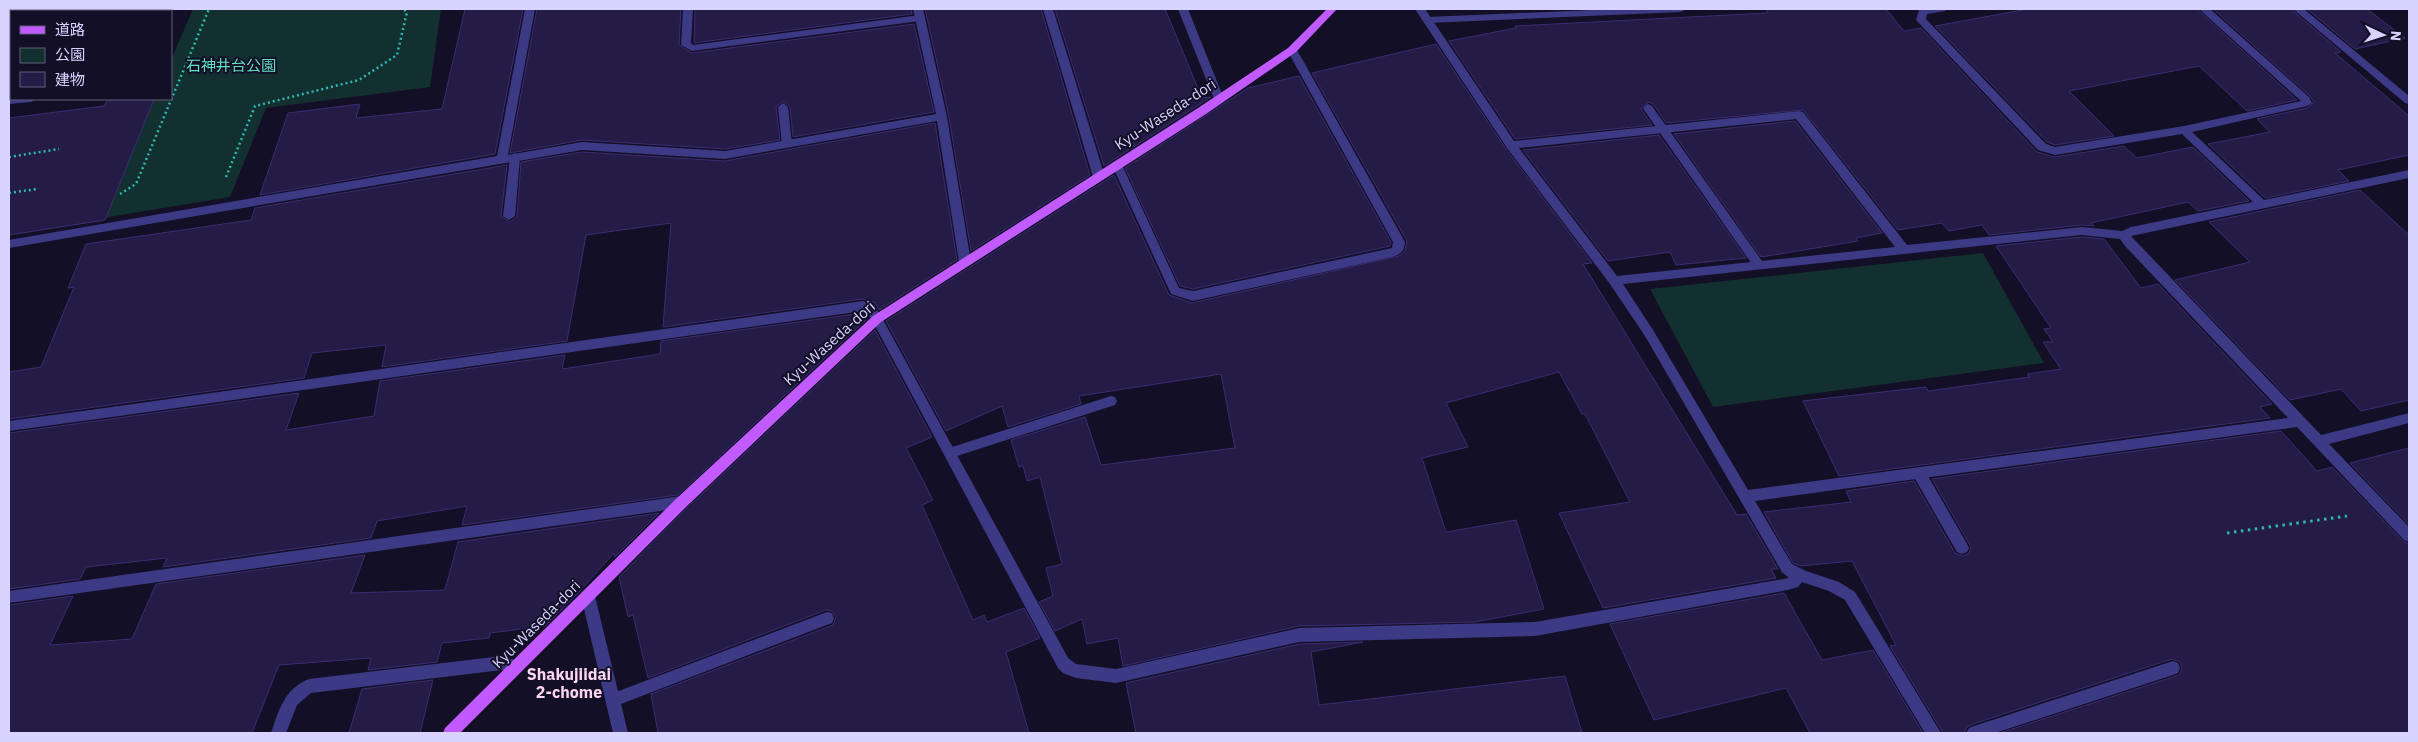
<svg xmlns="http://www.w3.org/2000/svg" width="2418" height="742" font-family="'IBM Plex Sans','Noto Sans JP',sans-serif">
<rect width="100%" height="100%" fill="#130f26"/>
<g fill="#12302f">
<polygon points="193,9 441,9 430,87 266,108 230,197 103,218 154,99 171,99 171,60"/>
<polygon points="1983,253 2044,363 1713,407 1650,289"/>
</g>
<g fill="#241b47" stroke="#3b2d73">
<polygon points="465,9 523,9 495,154 260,195 288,113 360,104 356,118 442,109"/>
<polygon points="537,9 681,9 679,45 692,53 914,24 934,112 793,137 790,107 783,101 776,107 780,140 725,149 582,140 510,153"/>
<polygon points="695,9 911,9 912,14 694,43"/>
<polygon points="925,9 1041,9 1090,175 971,251 949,117"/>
<polygon points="1055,9 1165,9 1202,98 1211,97 1104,166"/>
<polygon points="1766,9 1886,9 1904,31 1921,28 2037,152 2055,157 2124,146 2137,158 2193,147 2249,201 2198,211 2188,202 2091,223 2094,226 2082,225 1989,235 1982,225 1949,231 1942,223 1898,230 1803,110 1666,123 1654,105 1649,102 1641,109 1652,125 1515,139 1449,41 1516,28 1515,26 1768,13"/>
<polygon points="2028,9 2197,9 2297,100 2247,111 2199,66 2069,91 2114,136 2055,145 2047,142 1935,26"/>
<polygon points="2213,9 2291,9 2341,52 2335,53 2409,116 2409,155 2338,170 2349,181 2265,198 2208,144 2270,132 2257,119 2307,108 2314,102 2310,96"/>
<polygon points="2307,9 2367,9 2405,38 2355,49"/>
<polygon points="1436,44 1506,149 1592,263 1583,264 1737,515 1746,514 1778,569 1771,569 1776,578 1603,608 1559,513 1630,502 1585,414 1582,414 1559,372 1446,403 1468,447 1422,458 1446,532 1516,520 1544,609 1475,622 1299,626 1123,666 1118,638 1087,644 1082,619 1055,631 1039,602 1053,596 1046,568 1062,564 1040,477 1027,481 1023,466 1019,467 1011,440 1085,417 1101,465 1235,448 1221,374 1079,396 1081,404 1008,427 1002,406 946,431 886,321 1114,175 1169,295 1192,303 1399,256 1405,251 1407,241 1312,73"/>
<polygon points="1299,76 1391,242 1390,246 1193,289 1180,286 1125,168 1248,88"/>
<polygon points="108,99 154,99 105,220 9,235 9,118 104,106"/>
<polygon points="1795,121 1882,233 1856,238 1858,241 1761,257 1674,134"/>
<polygon points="935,123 957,260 879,310 875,303 863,299 663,327 671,223 586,235 567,341 382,367 386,345 312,353 304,378 9,419 9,372 41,367 74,287 68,288 86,244 251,220 255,208 507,165 501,216 510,222 517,216 521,162 582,152 725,161"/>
<polygon points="1659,135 1746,258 1676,265 1670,252 1608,261 1523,150"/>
<polygon points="2360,190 2409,235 2409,400 2361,411 2341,389 2290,400 2175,280 2250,262 2209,222"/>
<polygon points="2082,237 2104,239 2141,288 2158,284 2272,404 2260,407 2270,418 1839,476 1803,401 1926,387 1928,391 2030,377 2027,374 2061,369 2043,342 2053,342 2044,329 2051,328 1996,246"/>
<polygon points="863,313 868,318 678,495 462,525 467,506 377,521 371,538 163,567 167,558 86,567 80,579 9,589 9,433 299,393 286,430 374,416 380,381 565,355 562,369 660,354 661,341"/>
<polygon points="875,330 932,437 906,448 933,500 922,505 973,620 984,615 987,622 1024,608 1040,638 1006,652 1029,733 658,733 651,694 833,625 836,617 832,611 826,610 648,678 633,615 628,617 619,577 688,507"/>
<polygon points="2281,431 2317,471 2332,467 2403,541 2409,544 2409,733 2000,733 2179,675 2182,669 2180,662 2172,659 1973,724 1967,727 1964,733 1943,733 1890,646 1896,645 1852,561 1801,566 1793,563 1764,512 1851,502 1846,491 1914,481 1955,553 1963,556 1969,553 1971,547 1932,479"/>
<polygon points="2409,448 2409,525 2350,463"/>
<polygon points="659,513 615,557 614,553 579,592 545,626 490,633 489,638 442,643 437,662 368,670 371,658 279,665 252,733 9,733 9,605 73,596 50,645 132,639 156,584 365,555 351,593 445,590 458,542"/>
<polygon points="1784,593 1822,660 1873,650 1923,733 1810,733 1786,688 1654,720 1610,624"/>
<polygon points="1363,642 1311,652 1319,705 1565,676 1582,733 1136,733 1126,683 1299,644"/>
<polygon points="433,680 420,733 349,733 362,689"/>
</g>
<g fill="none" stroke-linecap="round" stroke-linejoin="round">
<g stroke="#2fb8b0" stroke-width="2.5" stroke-dasharray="2 3" stroke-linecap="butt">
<polyline points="9,157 59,149"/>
<polyline points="226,177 255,106 359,80 397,55 407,12 403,9"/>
<polyline points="9,193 37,189"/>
<polyline points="120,194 136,184 209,9"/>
</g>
<polyline stroke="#2fb8b0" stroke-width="3" stroke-dasharray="2.5 4.5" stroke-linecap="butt" points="2227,533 2347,516"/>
<g fill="#3d3a85" fill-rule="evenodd">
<polygon points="683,9 693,9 691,43 693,45 920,15 925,18 920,21 692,51 681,45"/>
<polygon points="1616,9 1686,9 1681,12 1427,23 1422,20 1427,17"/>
<polygon points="2293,9 2304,9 2409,96 2409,104 2405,103"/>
<path d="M1292,47l5,3 108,192c-1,10 -4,12 -13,15l-199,44 -22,-7 -59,-129 1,-3h8l1,3 57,123 14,3 199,-43 1,-6 -106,-192z"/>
<polygon points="11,97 11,99 36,99 31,102 9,104 9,98"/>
<polygon points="783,103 788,107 792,144 787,148 782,144 778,107"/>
<polygon points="1648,104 1652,106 1762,261 1764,264 1762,267 1754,267 1644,110 1643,108"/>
<polygon points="515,153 520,157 515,216 509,220 503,216 510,157"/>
<polygon points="1111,396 1115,397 1117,401 1115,405 951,458 946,457 944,453 946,449"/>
<polygon points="119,406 124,407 125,411 124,415 119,416 9,431 9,421"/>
<polygon points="1919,467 1924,469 1967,544 1969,548 1967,552 1962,554 1957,552 1914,477 1912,473 1914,469"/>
<polygon points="827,612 832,613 834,618 832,623 613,707 608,705 606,700 608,695"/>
<path d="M502,656l19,6 2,5 -2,5 -5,2 -14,-4 -191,23 -14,12 -11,28h-15c8,-23 13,-44 38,-54z"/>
<polygon points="2173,661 2178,663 2180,668 2178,673 2173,675 1995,733 1966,733 1969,728 1974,726"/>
</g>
<g fill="#3d3a85" fill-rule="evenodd">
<polygon points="525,9 535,9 508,155 582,142 725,151 936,114 913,9 923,9 947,117 971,262 969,265 965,266 959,262 937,121 725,159 582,150 9,248 9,240 497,156"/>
<polygon points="1043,9 1053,9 1105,177 1103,180 1099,181 1093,177"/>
<polygon points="1178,9 1188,9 1224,99 1223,101 1219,102 1214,99"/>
<path d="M1415,9h10l89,132 285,-30 4,1 104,133 175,-18 40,4 9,-4 122,-25 -71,-68 -127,21 -17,-5 -122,-130 3,-10 28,-1 -2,2 -18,3 -1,5 120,125 9,3 129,-21 117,-25 -102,-92h11l99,88 3,6 -5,3 -115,26 72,68 145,-30v8l-278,58 190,199 88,-22v10l-80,21 80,83v15l-5,-2 -107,-113 -542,74 37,63 14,7 33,11 16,10 86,141h-16l-80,-133 -16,-9 -27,-9 -4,5 -10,3 -253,46 -236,6 -183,41 -40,-5 -13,-5 -5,-5 -185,-346 -7,-11h-3l-744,105 -5,-1 -1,-4 1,-4 5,-1 744,-105 11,4 7,11 187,342 8,6 40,5 183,-41 236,-6 254,-44 -7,-6 -137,-236 -35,-52 -103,-136zM1796,119l99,128 -278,29 -98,-128zM2082,235l38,4 5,7 163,172 -540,72 -95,-160 -30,-46z"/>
<polygon points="682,496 687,498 689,502 687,506 682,508 9,603 9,591"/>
<polygon points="588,590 593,592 595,596 628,733 613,733 581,596 583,592"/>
</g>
<rect fill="#6f6bff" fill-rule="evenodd" x="9" y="15" width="2" height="11"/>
<polygon fill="#c25bff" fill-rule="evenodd" points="1327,9 1337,9 1296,52 1206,114 881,322 687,506 460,733 443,733 445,728 677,498 873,316 1198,108 1288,48"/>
</g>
<g text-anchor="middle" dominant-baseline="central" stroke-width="4" stroke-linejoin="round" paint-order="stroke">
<g font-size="15" fill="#5fe0c0" stroke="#130f26">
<text x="231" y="65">石神井台公園</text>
</g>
<g font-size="15" fill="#d9d4ff" stroke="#130f26">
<text transform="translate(1165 114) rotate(-33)">Kyu-Waseda-dori</text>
<text transform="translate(829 343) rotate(-42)">Kyu-Waseda-dori</text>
<text transform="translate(536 624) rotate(-45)">Kyu-Waseda-dori</text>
</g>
<g font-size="16" font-weight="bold" fill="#ffd6f0" stroke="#130f26">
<text x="569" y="674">Shakujiidai<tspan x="569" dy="18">2-chome</tspan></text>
</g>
</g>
<rect width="2418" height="742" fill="none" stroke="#d9d4ff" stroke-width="20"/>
<rect x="10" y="10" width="162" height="90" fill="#130f26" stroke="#625e7d"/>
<rect x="20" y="26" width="25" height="8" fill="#c25bff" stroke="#625e7d"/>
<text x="55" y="35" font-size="15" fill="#d9d4ff">道路</text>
<rect x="20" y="48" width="25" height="15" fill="#12302f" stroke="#625e7d"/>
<text x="55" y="60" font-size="15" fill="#d9d4ff">公園</text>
<rect x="20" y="72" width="25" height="15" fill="#241b47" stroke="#625e7d"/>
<text x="55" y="85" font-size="15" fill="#d9d4ff">建物</text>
<g transform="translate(2383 35) rotate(94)" stroke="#130f26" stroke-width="4" paint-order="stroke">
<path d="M0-4L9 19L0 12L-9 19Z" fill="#d9d4ff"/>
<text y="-8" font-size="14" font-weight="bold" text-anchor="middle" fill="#d9d4ff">N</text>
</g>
</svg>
